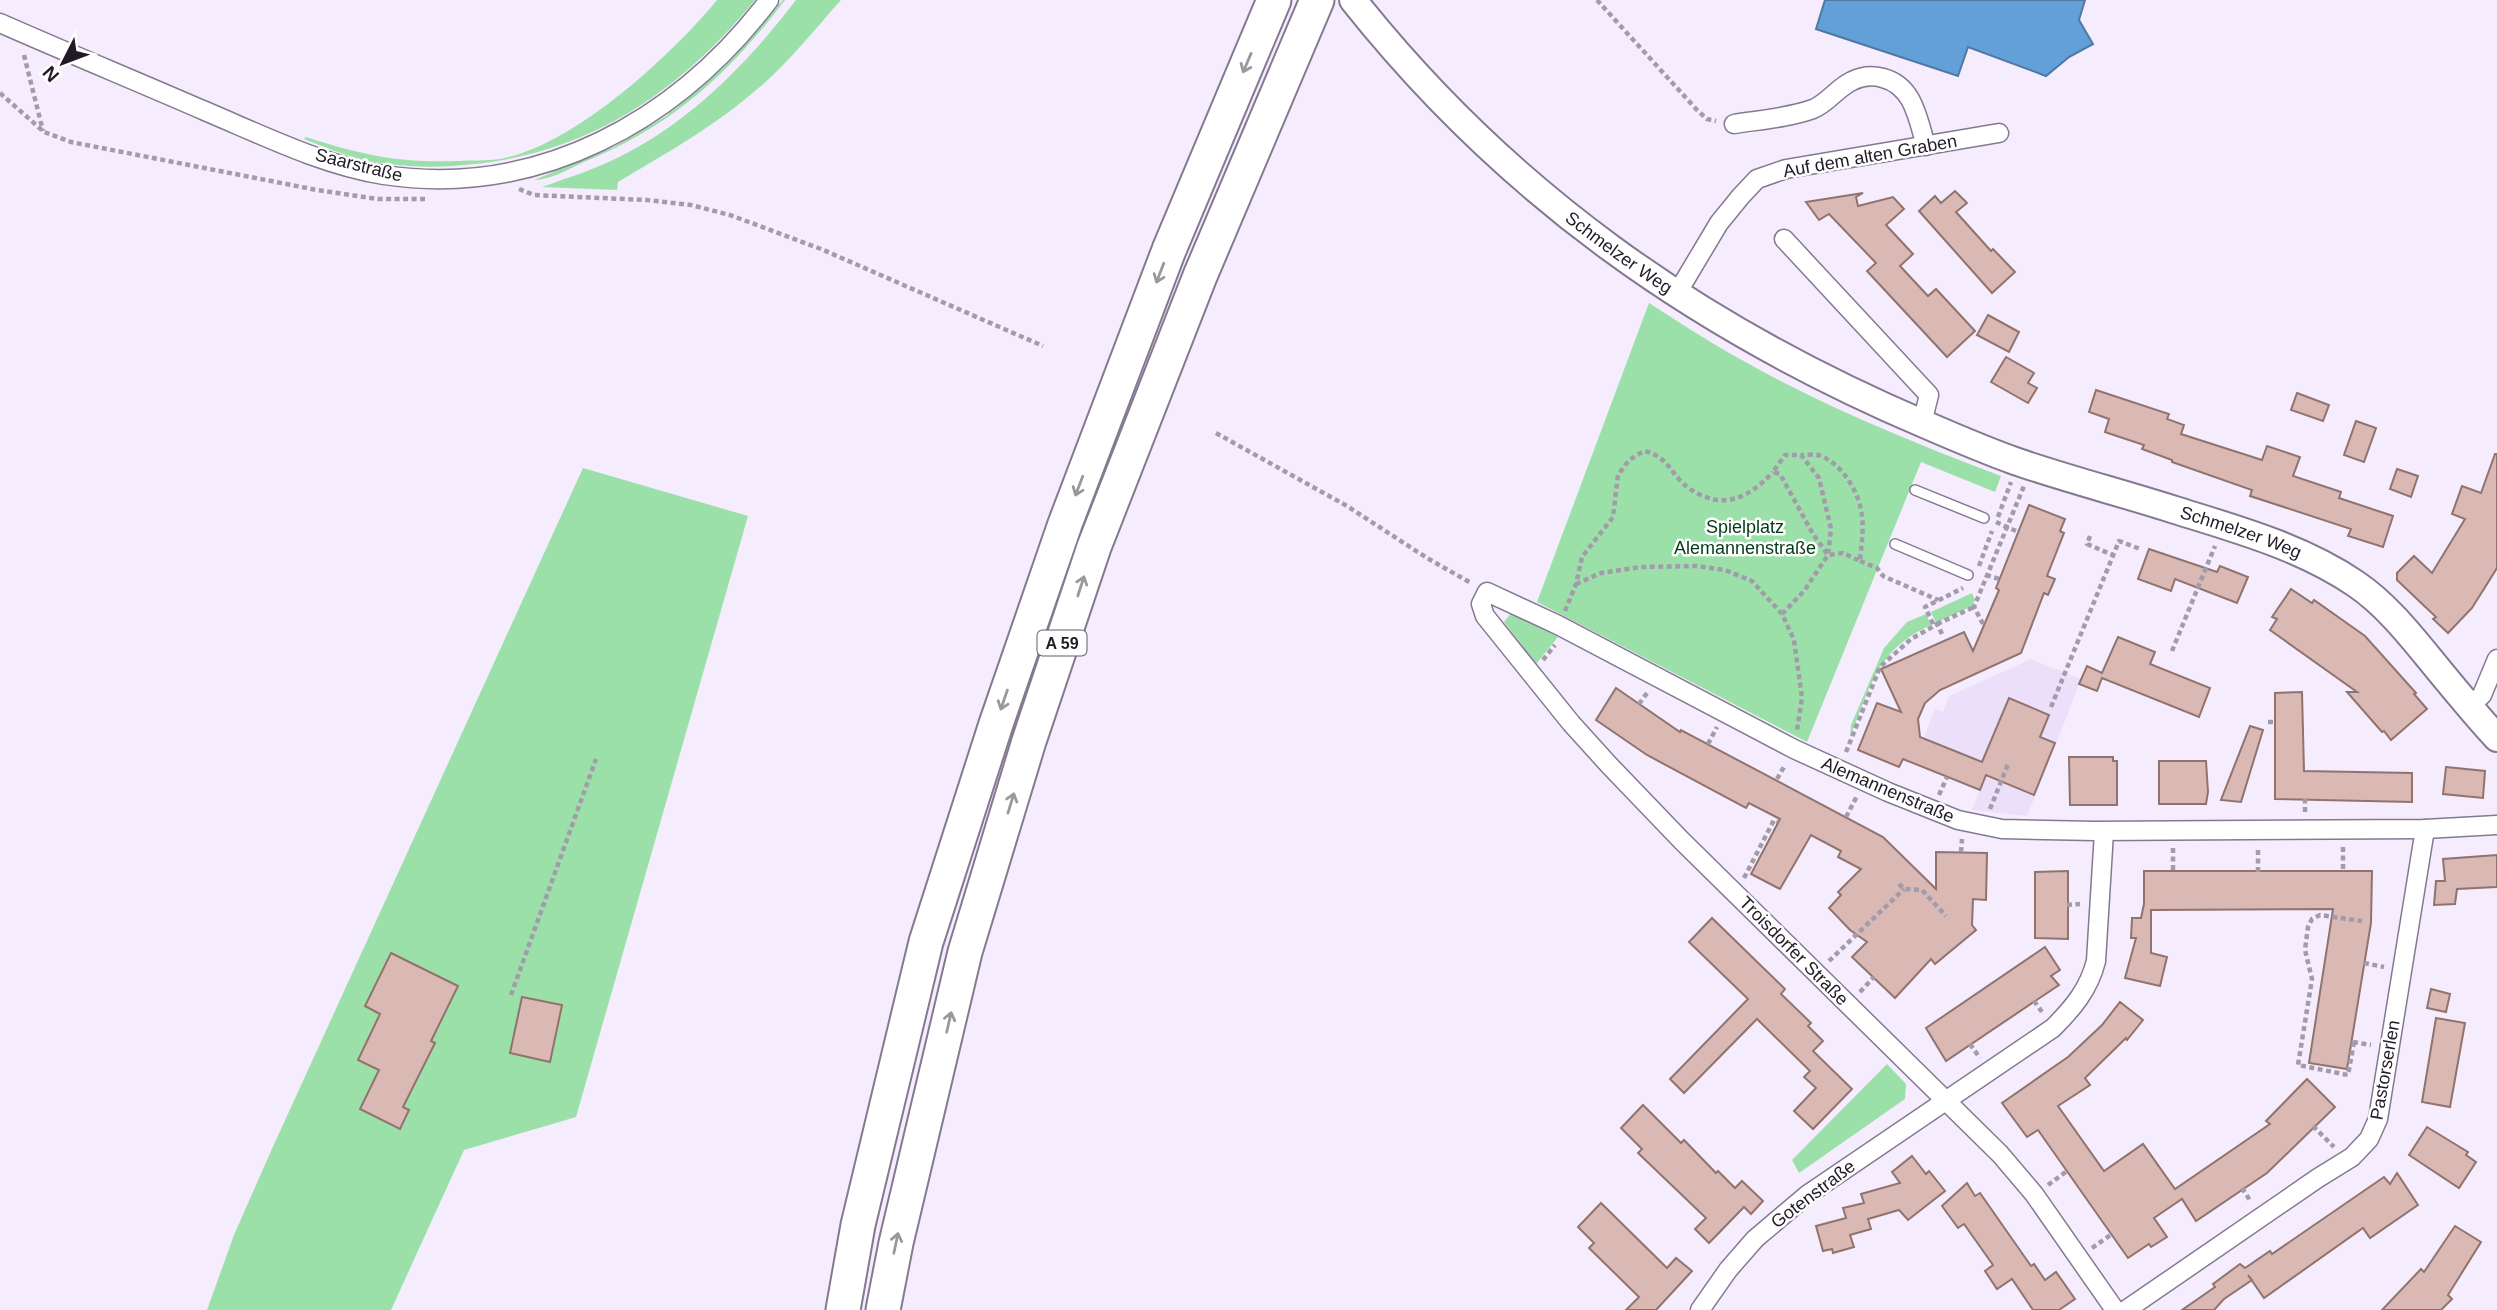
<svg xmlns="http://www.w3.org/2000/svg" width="2497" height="1310" font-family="Arial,sans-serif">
<rect width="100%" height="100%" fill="#f5edfe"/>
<polygon fill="#ecdffa" points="2031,659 2081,679 2063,726 2027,816 1972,810 1990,765 1924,737 1935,709 1943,712 1949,696"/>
<g fill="#9ce0a9">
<path d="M717,0h38c-74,90 -161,151 -280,164 -37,4 -74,4 -111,-4 -20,-5 -40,-13 -60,-21l2,-2c56,18 92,26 152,24 14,-1 29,0 42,-2 73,-13 171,-103 217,-159z"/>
<path d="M783,0h2c-56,74 -114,127 -201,162 -15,7 -34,18 -50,18l80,-33 52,-31 59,-50z"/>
<path d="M796,0h45c-26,29 -51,61 -80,86 -43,38 -94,67 -143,96l-1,8 -75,-3c25,-9 51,-17 75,-29 72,-35 131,-95 179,-158z"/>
<path d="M1649,303c27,17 54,35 82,51 85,49 178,87 270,122l-6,16 -74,-30 -114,280 -270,-140z"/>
<polygon points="583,468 748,516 576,1117 464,1150 391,1310 207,1310 234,1235 271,1151"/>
<polygon points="1972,593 1975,600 1972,606 1936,623 1931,612"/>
<polygon points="1512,612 1558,637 1536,664 1504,622"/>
<path d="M1926,614l5,11c-54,24 -60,61 -81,112l1,-12 33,-77 23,-26z"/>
<polygon points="1887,1064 1906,1084 1905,1099 1799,1173 1792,1160"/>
</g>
<polygon fill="#63a0d8" stroke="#4f78a2" stroke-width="2" points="1825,0 2085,0 2079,20 2093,44 2069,57 2046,76 1968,47 1958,76 1816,29"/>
<g fill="#dab8b4" stroke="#91736e" stroke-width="2">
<polygon points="1955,191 1967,203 1956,212 1991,251 1993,249 2015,272 1992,293 1919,211 1935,196 1941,203"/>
<polygon points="1863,193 1856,197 1858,206 1893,197 1904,209 1886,225 1913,254 1900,266 1928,296 1936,289 1975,331 1947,357 1867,271 1876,263 1829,214 1819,220 1806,202"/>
<polygon points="1988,315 2019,332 2009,352 1977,335"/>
<polygon points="2006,357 2034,373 2028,383 2037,388 2028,403 1991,382"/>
<polygon points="2096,390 2169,414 2167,419 2184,425 2181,434 2262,460 2267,446 2300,457 2293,476 2341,492 2339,498 2393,516 2383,547 2348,536 2351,529 2250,496 2252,490 2172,462 2172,460 2142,449 2144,445 2105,432 2109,419 2089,412"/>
<polygon points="2297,393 2329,405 2323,421 2291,410"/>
<polygon points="2356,421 2376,428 2364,462 2344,455"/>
<polygon points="2495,454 2497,454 2497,568 2472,608 2448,633 2433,619 2436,617 2397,580 2397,573 2414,556 2432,573 2465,519 2452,514 2462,486 2481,493"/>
<polygon points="2397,469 2418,476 2411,497 2390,489"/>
<polygon points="2029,505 2065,519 2060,531 2064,533 2047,576 2055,579 2048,595 2044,593 2021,653 1940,690 1925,703 1918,719 1920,737 1982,762 2009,698 2049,715 2040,737 2055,743 2034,795 1986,775 1980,790 1903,759 1899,767 1858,750 1877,703 1901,712 1881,669 1964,632 1973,651 1999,590 1996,588"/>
<polygon points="2149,549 2217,572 2220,566 2248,577 2237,603 2175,579 2171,591 2138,579"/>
<polygon points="2291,589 2312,603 2314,600 2365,636 2416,693 2414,694 2427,709 2391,740 2384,731 2382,732 2347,692 2357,692 2270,630 2277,619 2272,617"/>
<polygon points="2118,637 2155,652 2150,664 2210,688 2199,717 2102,678 2097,691 2079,684 2087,666 2102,673"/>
<polygon points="1616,688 1680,732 1681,730 1883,837 1936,889 1936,852 1987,853 1986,900 1973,899 1972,925 1976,930 1935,964 1931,959 1895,998 1852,957 1867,942 1850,930 1829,908 1841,895 1838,892 1861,869 1838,857 1841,851 1811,835 1780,889 1751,874 1780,819 1749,803 1746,808 1647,755 1596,720"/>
<polygon points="2302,692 2304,771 2412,773 2412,802 2275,799 2275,693"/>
<polygon points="2250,726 2263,730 2241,802 2221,800"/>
<polygon points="2069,757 2113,757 2113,761 2117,761 2117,805 2070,805"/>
<polygon points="2159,761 2206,761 2208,792 2206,804 2159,804"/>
<polygon points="2446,767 2485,771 2483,798 2443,794"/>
<polygon points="2497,855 2497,887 2457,889 2455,904 2434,905 2436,881 2445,881 2443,859"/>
<polygon points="2068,871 2068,939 2035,938 2035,872"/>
<polygon points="2144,871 2372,871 2371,923 2347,1069 2309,1063 2333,909 2151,910 2151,953 2167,957 2160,986 2125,978 2136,938 2131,938 2132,918 2141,918 2144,904"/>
<polygon points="1712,918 1785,989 1781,994 1811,1023 1808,1026 1823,1041 1813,1051 1852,1089 1813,1129 1794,1111 1816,1088 1804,1077 1810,1071 1757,1019 1684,1093 1670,1079 1748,999 1689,942"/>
<polygon points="2045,947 2060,970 2051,976 2059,985 1946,1061 1926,1028"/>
<polygon points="391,953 458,986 431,1041 435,1043 403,1107 409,1110 400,1129 360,1109 379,1070 358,1060 380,1014 365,1006"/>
<polygon points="2431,989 2450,994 2446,1012 2427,1008"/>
<polygon points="522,997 562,1005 550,1062 510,1053"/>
<polygon points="2120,1002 2143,1020 2127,1040 2126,1038 2085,1078 2090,1085 2058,1106 2104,1171 2143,1144 2175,1189 2270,1124 2266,1121 2307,1079 2335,1107 2267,1173 2196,1221 2182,1199 2154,1218 2167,1237 2151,1247 2149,1244 2128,1258 2038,1130 2027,1137 2002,1103 2068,1057 2102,1025"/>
<polygon points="2436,1018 2465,1023 2450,1107 2422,1102"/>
<polygon points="1643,1105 1681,1143 1684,1140 1716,1173 1718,1171 1735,1188 1742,1181 1763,1201 1751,1214 1744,1207 1709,1243 1695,1229 1706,1218 1638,1153 1642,1149 1621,1128"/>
<polygon points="2427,1127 2468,1152 2466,1155 2476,1162 2459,1188 2409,1155"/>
<polygon points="1912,1156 1926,1174 1929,1171 1945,1191 1908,1220 1899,1210 1868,1219 1871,1229 1850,1235 1854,1247 1833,1253 1832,1249 1823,1251 1816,1226 1846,1218 1843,1208 1864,1203 1861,1194 1900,1183 1892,1172"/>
<polygon points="2397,1173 2418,1205 2370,1238 2363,1228 2264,1298 2248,1275 2252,1280 2224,1299 2214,1310 2182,1310 2215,1287 2213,1284 2240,1264 2245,1268 2270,1251 2272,1254 2384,1177 2390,1184"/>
<polygon points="1967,1183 1975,1196 1980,1193 2031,1266 2034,1264 2045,1280 2056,1272 2075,1299 2059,1310 2033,1310 2012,1279 1997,1289 1985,1271 1993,1265 1964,1224 1958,1228 1942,1206"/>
<polygon points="1601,1203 1667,1268 1676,1258 1692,1271 1656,1310 1626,1310 1639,1297 1589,1248 1594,1243 1578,1227"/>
<polygon points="2455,1226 2481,1242 2448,1295 2452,1299 2441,1310 2382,1310 2421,1269 2424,1272"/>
</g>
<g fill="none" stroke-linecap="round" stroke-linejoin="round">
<g stroke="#847991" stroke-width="12">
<g id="lane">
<polyline points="1915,490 1984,518"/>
<polyline points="1895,544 1968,575"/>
</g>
</g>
<g stroke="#847991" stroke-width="21">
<g id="street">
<path d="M0,23c68,30 136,58 205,88 57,24 117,54 179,64 155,23 293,-54 385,-175"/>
<path d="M1734,124c25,-4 54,-6 79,-15 15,-6 24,-21 39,-28 10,-5 20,-6 31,-3 31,8 35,42 43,68"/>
<polyline points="1784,239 1929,395 1922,423"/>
<polyline points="1676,295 1719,223 1741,196 1757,179 1786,169 1999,133"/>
<polyline points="2469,707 2482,695 2497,659"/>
<path d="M1700,1310l28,-40 27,-31 52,-44 246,-167c20,-20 36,-39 43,-67l8,-129"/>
<polyline points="2115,1310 2034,1194 2000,1154 1682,841 1609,765 1571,723 1485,616 1481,604 1487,592 1558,625 1794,749 1888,792 1958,820 2002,829 2095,831 2425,829 2497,825"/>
<polyline points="2126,1310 2318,1178 2352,1157 2369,1139 2378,1119 2425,829"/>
</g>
</g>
<g stroke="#847991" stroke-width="30">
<g id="secondary">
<path id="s1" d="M1353,0c154,194 344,327 571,424 30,13 60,26 91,37 52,18 107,32 160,49 61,19 127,37 181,74 28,19 51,47 73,74 22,27 44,54 68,80"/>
</g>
</g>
<g stroke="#847991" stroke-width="37">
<g id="highway">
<polyline points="843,1310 858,1225 926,942 996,724 1065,524 1169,250 1274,0"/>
<polyline points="883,1310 896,1243 965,952 1029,741 1094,547 1200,276 1317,0"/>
</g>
</g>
<g stroke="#a29baa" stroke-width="4.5" stroke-dasharray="5 3.5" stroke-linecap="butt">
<polyline points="1597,0 1697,110 1707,119 1716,121"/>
<polyline points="24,55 43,131"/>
<polyline points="0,93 44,132 71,142 317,190 378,199 425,199"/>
<polyline points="519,189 534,195 647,200 691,205 730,215 821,249 1043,346"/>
<polyline points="1216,433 1347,506 1427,558 1471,583"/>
<polyline points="1998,517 2011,482"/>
<polyline points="1996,522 2016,531"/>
<polyline points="2090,536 2087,544 2113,555"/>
<polyline points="1860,561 1877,568 1883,576 1938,600"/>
<polyline points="1979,566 1992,531"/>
<polyline points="1986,575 1999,579"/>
<polyline points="1576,584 1601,573 1641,567 1697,566 1725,570 1752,581 1782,614 1794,640 1802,698 1797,730"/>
<path d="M1565,611l11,-27 6,-27 31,-40 5,-42 11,-15 15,-9c26,6 26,24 46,38 33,22 59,9 83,-17"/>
<path d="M1782,614l22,-23 24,-36 3,-26 -12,-51 -18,-23h-16l-12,17 7,2 33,60 15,21 15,-2 17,8c1,-15 4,-30 2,-45 -2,-22 -20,-54 -44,-61 -5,-1 -12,0 -17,0"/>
<polyline points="1937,624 1974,607"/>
<polyline points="1983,624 1974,607 2024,486"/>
<polyline points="1942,634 1937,624 1934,626 1925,607 1963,588"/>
<polyline points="2172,651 2215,546"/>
<polyline points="1543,660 1555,645"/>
<polyline points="1639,704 1647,693"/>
<polyline points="2051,707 2119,541 2140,549"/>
<polyline points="2268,722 2273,722"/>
<polyline points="1708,744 1717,727"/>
<polyline points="1846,752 1880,667 1911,639 1934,626"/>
<polyline points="1777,779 1785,765"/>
<polyline points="1939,795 1947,777"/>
<polyline points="1990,809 2008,764"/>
<polyline points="2305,812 2305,799"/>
<polyline points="1846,817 1857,796"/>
<polyline points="2343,847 2343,871"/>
<polyline points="2173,848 2173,871"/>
<polyline points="1961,852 1962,839"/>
<polyline points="2258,872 2258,848"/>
<polyline points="1744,878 1774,820 1778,822"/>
<polyline points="1899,884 1904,889 1922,890 1946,916"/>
<polyline points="2067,905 2080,904"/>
<polyline points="1829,961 1904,889"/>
<polyline points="2364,963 2384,967"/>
<polyline points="1860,992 1874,977"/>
<polyline points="511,995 596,759"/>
<polyline points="2034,1001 2042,1012"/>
<polyline points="2353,1042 2371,1045"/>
<polyline points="2354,1042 2348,1075 2298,1065 2312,979 2305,950 2308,927 2312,919 2320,915 2362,921"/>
<polyline points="1970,1044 1980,1058"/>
<polyline points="2313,1126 2334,1147"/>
<polyline points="2048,1185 2067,1171"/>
<polyline points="2242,1188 2251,1202"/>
<polyline points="2092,1248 2112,1234"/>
</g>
<use href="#lane" stroke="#fff" stroke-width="9"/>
<use href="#street" stroke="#fff" stroke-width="18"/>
<use href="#secondary" stroke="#fff" stroke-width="26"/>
<use href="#highway" stroke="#fff" stroke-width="33"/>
</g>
<defs><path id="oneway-shaft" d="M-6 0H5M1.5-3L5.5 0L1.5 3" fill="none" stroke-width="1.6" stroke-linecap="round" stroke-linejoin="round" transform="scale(1.75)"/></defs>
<g stroke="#9b989d">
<use href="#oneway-shaft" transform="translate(1247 63) rotate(113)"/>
<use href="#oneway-shaft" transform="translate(1160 273) rotate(111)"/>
<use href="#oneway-shaft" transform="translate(1079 486) rotate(111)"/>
<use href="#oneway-shaft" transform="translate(1081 586) rotate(-72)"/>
<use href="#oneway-shaft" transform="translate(1004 700) rotate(109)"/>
<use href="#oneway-shaft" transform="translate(1011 803) rotate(-73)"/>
<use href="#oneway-shaft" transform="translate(949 1022) rotate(-77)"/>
<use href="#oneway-shaft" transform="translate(896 1243) rotate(-78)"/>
</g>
<g text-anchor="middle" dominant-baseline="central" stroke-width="5" stroke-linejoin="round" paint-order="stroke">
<rect fill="#fefefe" stroke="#635f66" stroke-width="2" x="1037.5" y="630.5" width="49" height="25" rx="5"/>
<g font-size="16" font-weight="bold" fill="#201b25">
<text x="1062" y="643">A 59</text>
</g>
<g font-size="18" fill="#201b25" stroke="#fefefe">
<text transform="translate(1870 156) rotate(-10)">Auf dem alten Graben</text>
<text transform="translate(359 165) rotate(14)">Saarstraße</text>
<text stroke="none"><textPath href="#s1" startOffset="368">Schmelzer Weg</textPath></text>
<text stroke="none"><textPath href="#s1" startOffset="1054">Schmelzer Weg</textPath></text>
<text transform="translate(1888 790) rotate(23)">Alemannenstraße</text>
<text transform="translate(1794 951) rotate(45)">Troisdorfer Straße</text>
<text transform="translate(2385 1070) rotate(-80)">Pastorserlen</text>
<text transform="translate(1813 1194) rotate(-37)">Gotenstraße</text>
</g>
<g font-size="18" fill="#033916" stroke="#fefefe">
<text x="1745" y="527">Spielplatz<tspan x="1745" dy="21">Alemannenstraße</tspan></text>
</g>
</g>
<g transform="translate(63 63) rotate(228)" stroke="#fefefe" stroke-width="5" paint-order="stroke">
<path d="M0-5L12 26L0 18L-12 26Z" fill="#201b25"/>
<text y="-10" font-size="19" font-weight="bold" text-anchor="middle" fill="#201b25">N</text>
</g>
</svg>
